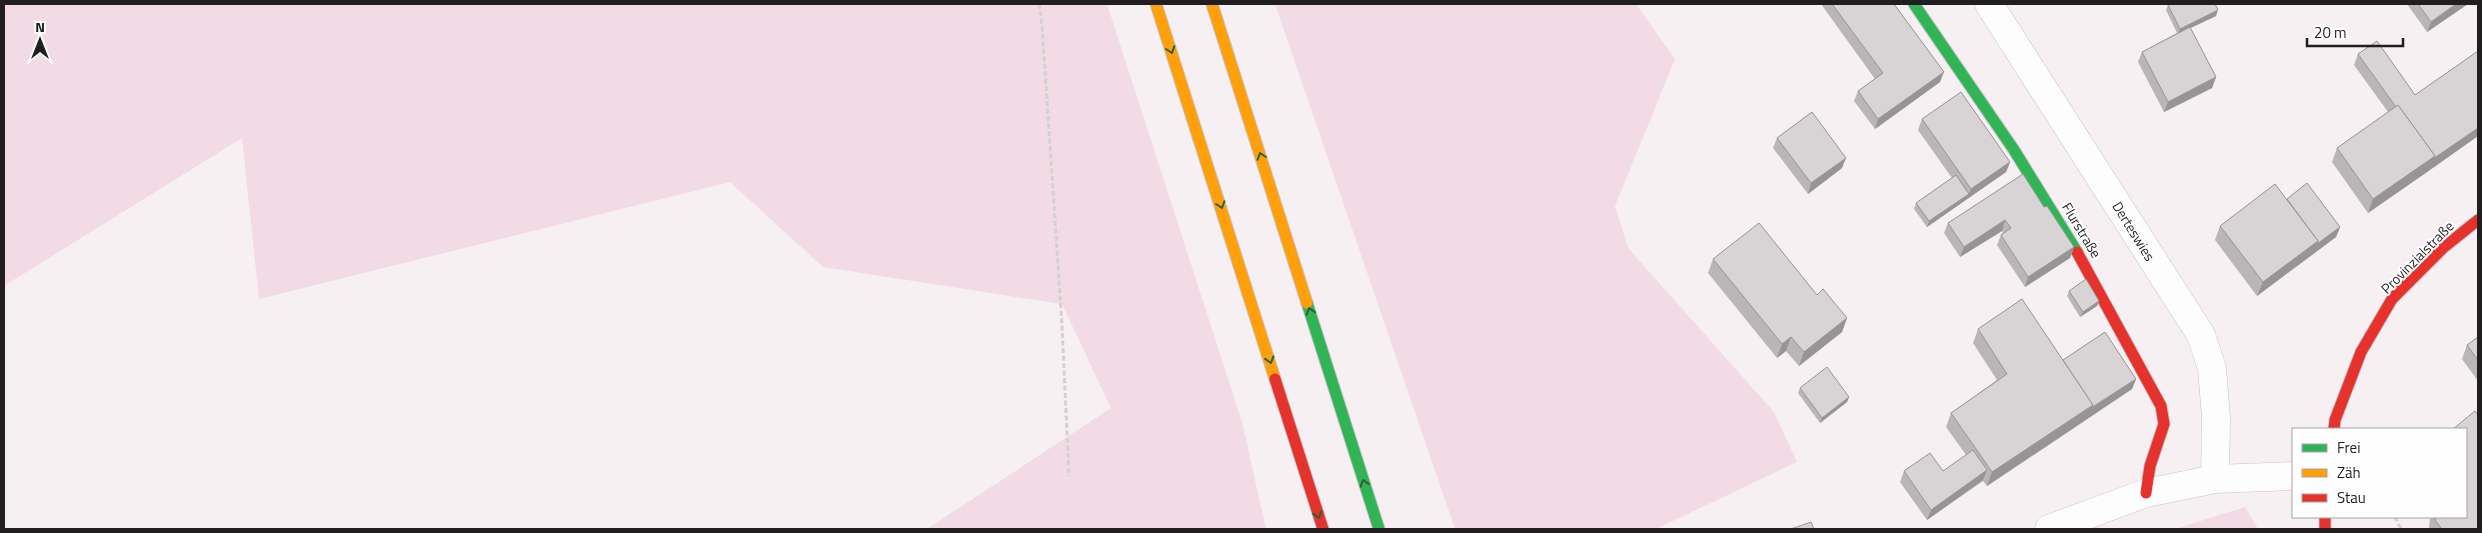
<svg xmlns="http://www.w3.org/2000/svg" width="2482" height="533" font-family="'Titillium Web',sans-serif">
<rect width="100%" height="100%" fill="#f6f0f2"/>
<g fill="#f2dbe4">
<polygon points="4,4 1107,4 1242,422 1266,529 927,529 1111,408 1062,304 823,267 730,182 259,299 242,138 4,286"/>
<polygon points="1275,4 1636,4 1675,59 1615,206 1628,248 1774,412 1797,462 1656,529 1455,529"/>
<polygon points="2245,507 2258,529 2175,529"/>
</g>
<g fill="none" stroke-linecap="round" stroke-linejoin="round">
<g stroke="#c7c2c4" stroke-width="29">
<g id="street">
<polyline points="1989,4 2201,335 2212,368 2216,418 2215,479"/>
<polyline points="2049,529 2146,493 2215,479 2293,476"/>
</g>
</g>
<g stroke="#c7c2c4" stroke-width="13">
<g id="fast">
<polyline points="1914,4 2014,150 2077,252"/>
<polyline points="1307,303 1379,529"/>
</g>
</g>
<g stroke="#c7c2c4" stroke-width="13">
<g id="slow">
<polyline points="1156,4 1275,379"/>
<polyline points="1212,4 1307,303"/>
</g>
</g>
<g stroke="#c7c2c4" stroke-width="13">
<g id="jam">
<polyline points="2077,252 2161,406 2164,424 2150,466 2146,493"/>
<polyline points="1275,379 1323,529"/>
<polyline points="2334,429 2335,420 2361,352 2392,299 2443,248 2478,220"/>
<polyline points="2325,517 2325,529"/>
</g>
</g>
<g stroke="#d3d1d1" stroke-width="3" stroke-dasharray="5 2.5" stroke-linecap="butt">
<polyline points="1039,4 1042,26 1062,325 1069,476"/>
<polyline points="2395,517 2401,529"/>
</g>
<use href="#street" stroke="#fefdfd" stroke-width="28"/>
<use href="#fast" stroke="#30b455" stroke-width="11"/>
<use href="#slow" stroke="#ff9f0a" stroke-width="11"/>
<use href="#jam" stroke="#e5322d" stroke-width="11"/>
</g>
<g fill="#bab5b7">
<polygon points="1821,4 1894,4 1940,82 1875,129 1854,101 1858,91 1875,79"/>
<polygon points="2407,4 2468,4 2427,32"/>
<polygon points="2168,5 2216,16 2190,28 2216,77 2212,88 2164,112 2138,62 2142,52 2177,33 2166,10"/>
<polygon points="2358,54 2415,95 2478,136 2368,213 2332,162 2337,148 2388,112 2354,65"/>
<polygon points="1922,119 2010,162 2006,172 1927,227 1914,209 1916,203 1952,178 1918,130"/>
<polygon points="1777,138 1842,168 1808,194 1773,148"/>
<polygon points="2287,199 2340,227 2336,237 2257,296 2215,240 2220,226"/>
<polygon points="2044,207 2074,247 2070,258 2025,287 1997,245 2001,235 2003,233 2002,231 1960,257 1944,233 1948,223"/>
<polygon points="1713,259 1817,295 1847,318 1842,332 1799,366 1786,351 1777,358 1708,273"/>
<polygon points="2069,291 2099,301 2097,306 2080,317 2067,296"/>
<polygon points="1978,329 2063,360 2136,379 2132,389 1987,486 1983,481 1927,520 1900,482 1904,471 1943,471 1966,455 1946,427 1951,413 1997,380 1973,343"/>
<polygon points="2478,337 2478,381 2462,359 2467,345"/>
<polygon points="1800,388 1849,397 1847,402 1820,423 1798,393"/>
<polygon points="2430,517 2466,517 2478,529 2429,529"/>
</g>
<g fill="#979495">
<polygon points="2456,4 2468,4 2427,32 2431,22"/>
<polygon points="2218,10 2216,16 2178,34 2180,29"/>
<polygon points="1944,72 1940,82 1875,129 1878,119"/>
<polygon points="2216,77 2212,88 2164,112 2168,102"/>
<polygon points="2478,128 2478,136 2430,170 2433,159"/>
<polygon points="2435,156 2430,170 2368,213 2373,199"/>
<polygon points="1846,158 1842,168 1808,194 1811,183"/>
<polygon points="2010,162 2006,172 1927,227 1929,221 1969,194 1971,189"/>
<polygon points="2005,220 2002,231 1960,257 1964,247"/>
<polygon points="2340,227 2336,237 2257,296 2263,282 2318,241"/>
<polygon points="2074,247 2070,258 2025,287 2028,277"/>
<polygon points="2099,301 2097,306 2080,317 2083,312"/>
<polygon points="1847,318 1842,332 1799,366 1804,352"/>
<polygon points="1791,337 1786,351 1777,358 1782,344"/>
<polygon points="2136,379 2132,389 1987,486 1992,472 2093,405"/>
<polygon points="1849,397 1847,402 1820,423 1822,418"/>
<polygon points="1987,470 1983,480 1927,520 1931,510"/>
</g>
<g fill="#d8d3d5" stroke="#979495">
<polygon points="1832,4 1894,4 1944,72 1878,119 1858,91 1883,73"/>
<polygon points="2169,4 2215,4 2218,10 2180,29 2168,5"/>
<polygon points="2418,4 2456,4 2431,22"/>
<polygon points="2190,27 2216,77 2168,102 2142,52"/>
<polygon points="2377,41 2415,95 2478,51 2478,128 2433,159 2435,156 2398,105 2396,107 2358,54"/>
<polygon points="1961,92 2010,162 1971,189 1922,119"/>
<polygon points="2398,105 2435,156 2373,199 2337,148"/>
<polygon points="1812,112 1846,158 1811,183 1777,138"/>
<polygon points="2023,174 2044,207 2047,206 2074,247 2028,277 2001,235 2011,228 2005,220 1964,247 1948,223"/>
<polygon points="1956,175 1969,194 1929,221 1916,203"/>
<polygon points="2307,183 2340,227 2317,244 2318,241 2287,199"/>
<polygon points="2275,184 2318,241 2263,282 2220,226"/>
<polygon points="1759,223 1817,295 1823,289 1847,318 1804,352 1791,337 1782,344 1713,259"/>
<polygon points="2086,279 2099,301 2083,312 2069,291"/>
<polygon points="2022,299 2093,405 1992,472 1951,413 2007,374 1978,329"/>
<polygon points="2105,332 2136,379 2091,408 2093,405 2063,360"/>
<polygon points="2478,337 2478,360 2467,345"/>
<polygon points="1827,367 1849,397 1822,418 1800,388"/>
<polygon points="2475,411 2478,415 2478,529 2442,529 2435,520 2436,517 2466,517 2466,429 2453,429"/>
<polygon points="1973,450 1987,470 1931,510 1904,471 1930,453 1943,471"/>
<polygon points="1811,522 1814,529 1791,529"/>
</g>
<defs><path id="oneway-chevron" d="M-2-3.5L2.5 0L-2 3.5" fill="none" stroke-width="1.6" stroke-linecap="round" stroke-linejoin="round" transform="scale(1.25)"/></defs>
<g stroke="#286237">
<use href="#oneway-chevron" transform="translate(1171 50) rotate(72)"/>
<use href="#oneway-chevron" transform="translate(1261 156) rotate(-108)"/>
<use href="#oneway-chevron" transform="translate(1221 205) rotate(72)"/>
<use href="#oneway-chevron" transform="translate(1310 311) rotate(-107)"/>
<use href="#oneway-chevron" transform="translate(1270 360) rotate(73)"/>
<use href="#oneway-chevron" transform="translate(1364 483) rotate(-107)"/>
<use href="#oneway-chevron" transform="translate(1318 515) rotate(73)"/>
</g>
<g text-anchor="middle" dominant-baseline="central" stroke-width="4" stroke-linejoin="round" paint-order="stroke">
<g font-size="14" fill="#211e1f" stroke="#fefefe">
<text transform="translate(2082 230) rotate(59)">Flurstraße</text>
<text transform="translate(2134 231) rotate(58)">Derteswies</text>
<text transform="translate(2417 257) rotate(-45)">Provinzialstraße</text>
</g>
</g>
<rect width="2482" height="533" fill="none" stroke="#211e1f" stroke-width="10"/>
<rect x="2292" y="428" width="175" height="90" fill="#fefefe" stroke="#a6a4a5"/>
<rect x="2302" y="444" width="25" height="8" fill="#30b455" stroke="#a6a4a5"/>
<text x="2337" y="453" font-size="15" fill="#211e1f">Frei</text>
<rect x="2302" y="469" width="25" height="8" fill="#ff9f0a" stroke="#a6a4a5"/>
<text x="2337" y="478" font-size="15" fill="#211e1f">Zäh</text>
<rect x="2302" y="494" width="25" height="8" fill="#e5322d" stroke="#a6a4a5"/>
<text x="2337" y="503" font-size="15" fill="#211e1f">Stau</text>
<g transform="translate(40 40)" stroke="#fefefe" stroke-width="4" paint-order="stroke">
<path d="M0-4L9 19L0 12L-9 19Z" fill="#211e1f"/>
<text y="-8" font-size="14" font-weight="bold" text-anchor="middle" fill="#211e1f">N</text>
</g>
<path d="M2307 38v8h96v-8" fill="none" stroke="#211e1f" stroke-width="2.5"/>
<text x="2314" y="38" font-size="15" fill="#211e1f" stroke="#fefefe" stroke-width="4" paint-order="stroke">20 m</text>
</svg>
